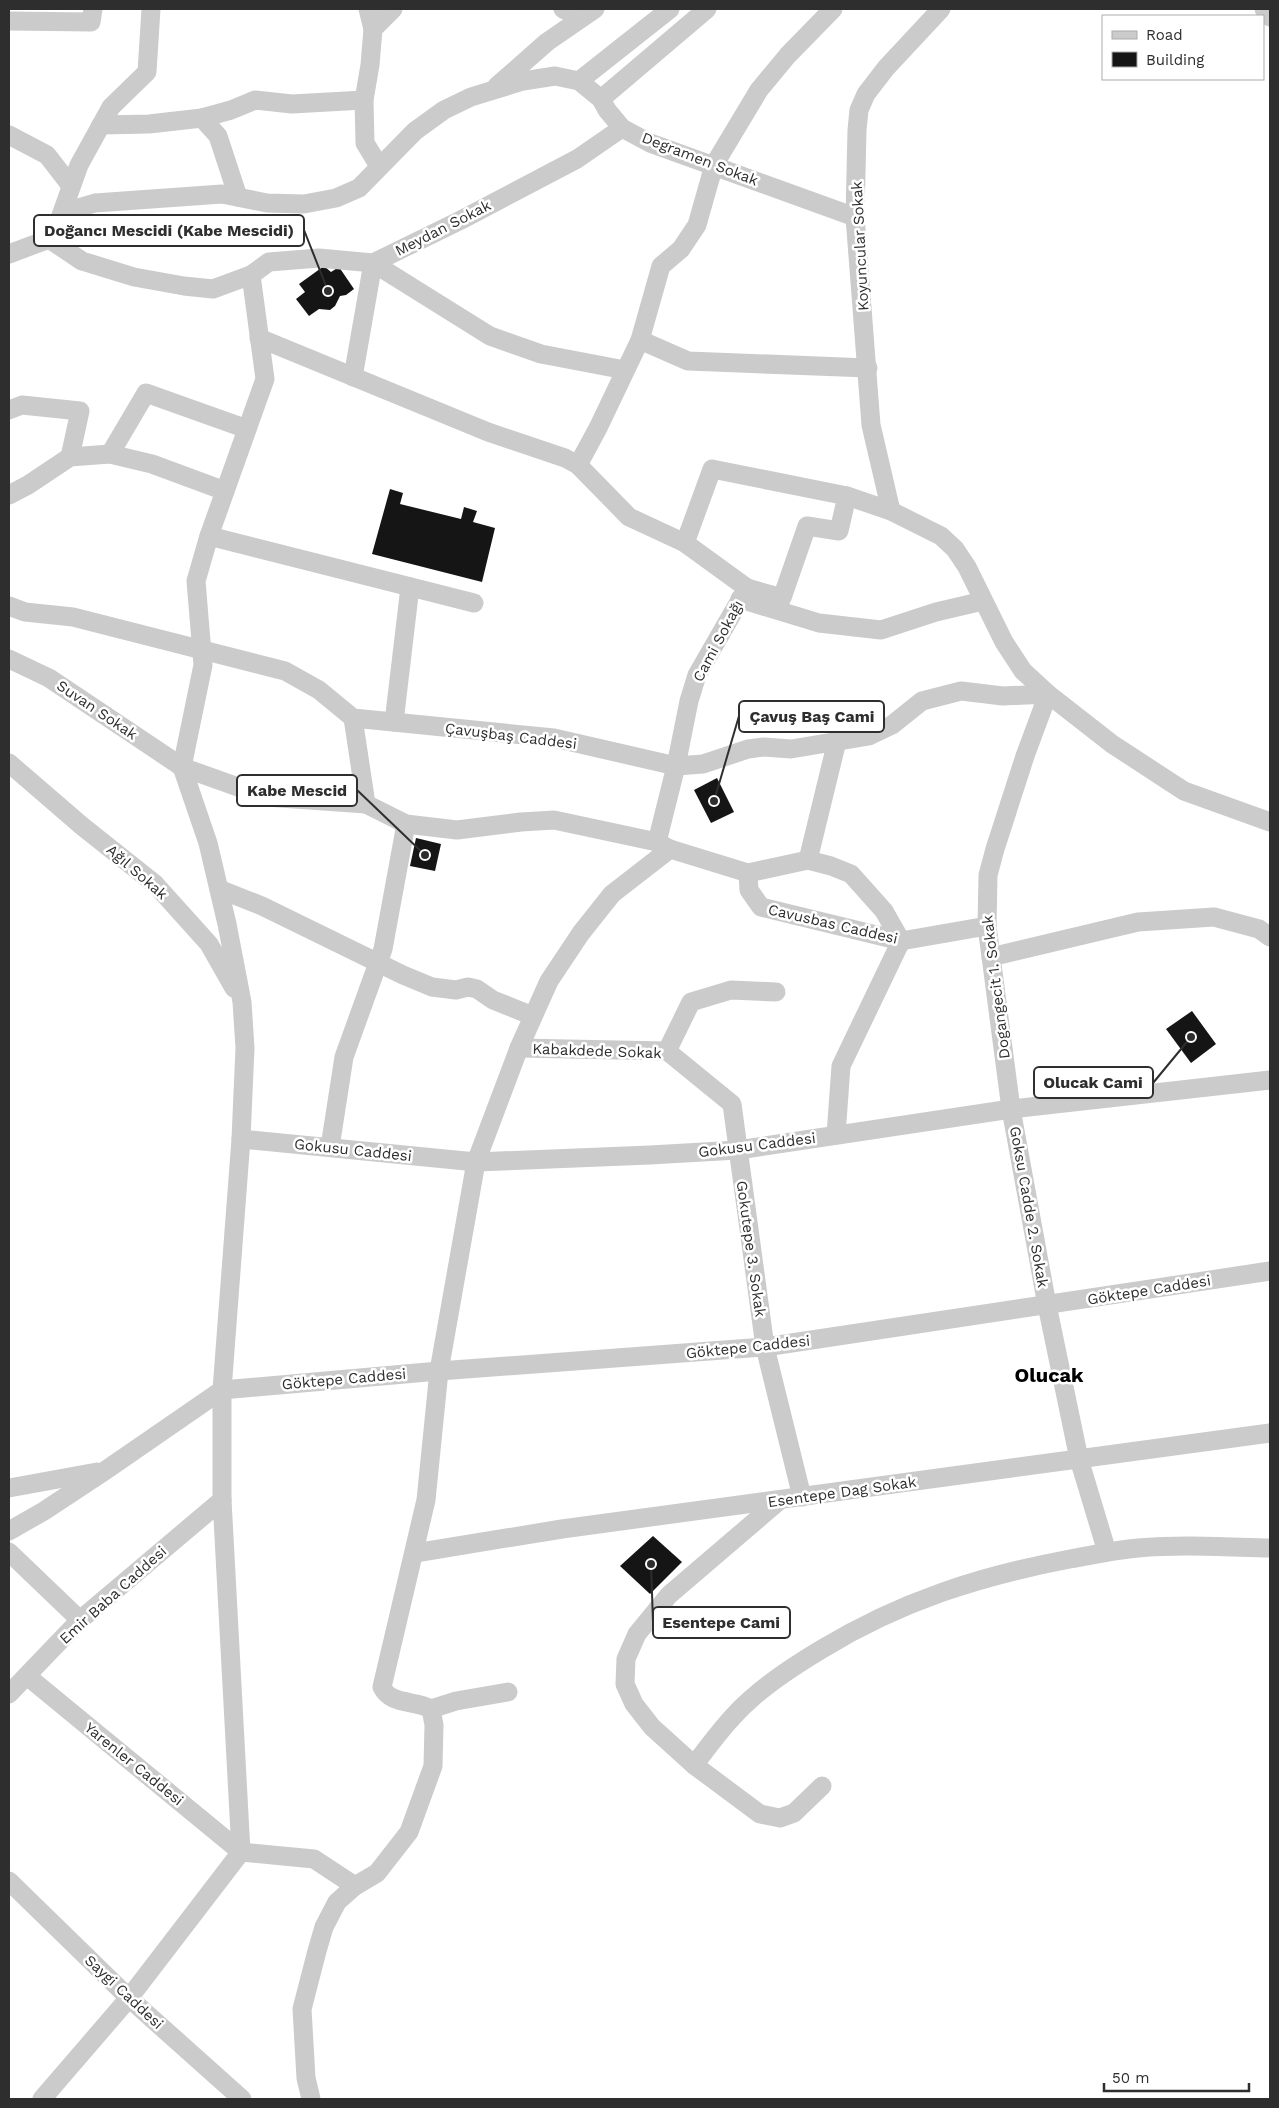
<svg xmlns="http://www.w3.org/2000/svg" width="1279" height="2108" font-family="'Work Sans',sans-serif">
<rect width="100%" height="100%" fill="#fff"/>
<g fill="#151515">
<polygon points="324,266 331,272 339,267 354,289 346,295 340,296 335,306 330,310 319,309 309,316 296,299 305,292 299,284"/>
<polygon points="390,489 403,493 400,504 461,519 464,507 477,511 473,522 495,528 482,582 372,554"/>
<polygon points="717,778 734,812 711,823 694,790"/>
<polygon points="416,838 441,844 435,871 410,866"/>
<polygon points="1192,1011 1216,1044 1191,1063 1166,1029"/>
<polygon points="653,1536 682,1562 650,1594 620,1566"/>
</g>
<g fill="none" stroke-linecap="round" stroke-linejoin="round">
<g stroke="#cbcbcb" stroke-width="19">
<polyline points="368,9 373,29"/>
<polyline points="563,9 581,18"/>
<polyline points="1264,9 1270,17"/>
<polyline points="9,21 91,22 93,9"/>
<polyline points="579,81 670,9"/>
<polyline points="497,86 547,42 595,9"/>
<polyline points="601,99 707,9"/>
<polyline points="202,118 218,136 238,197"/>
<polyline points="101,125 149,124 202,118 231,110 255,100 292,104 364,100"/>
<polyline points="9,135 47,155 71,186"/>
<polyline points="379,166 365,143 364,100 370,65 373,29 393,9"/>
<polyline points="59,221 79,165 111,107 147,72 151,9"/>
<polyline points="49,239 59,221 71,210 95,203 222,194 267,203 304,204 336,198 359,188 415,131 444,110 471,97 523,81 555,76 579,81 601,99 607,110 622,128 650,143 855,217"/>
<polyline points="9,254 49,239 82,261 134,277 184,286 213,289 251,275 265,379 209,536 196,581 203,665 182,767 208,843 227,924 242,1002 245,1048 241,1139 222,1390 222,1500 241,1852 129,1998 42,2099"/>
<polyline points="251,275 269,262 319,258 373,263 461,220 577,159 622,128"/>
<polyline points="259,338 488,432 565,458 578,465 629,517 685,543 747,588"/>
<polyline points="640,340 688,361 868,368"/>
<polyline points="353,377 373,263 490,336 541,354 625,370"/>
<polyline points="9,410 22,405 80,411 70,457"/>
<polyline points="110,454 146,393 247,429"/>
<polyline points="578,465 598,428 640,340 661,266 681,249 697,225 714,165 759,90 788,55 833,9"/>
<polyline points="9,495 28,485 70,457 110,454 152,464 225,491"/>
<polyline points="891,511 871,425 855,217 857,130 859,110 866,94 886,68 941,9"/>
<polyline points="209,536 474,603"/>
<polyline points="685,543 712,469 847,496 891,511 941,536 955,549 967,567 1004,642 1023,671 1048,694 1112,744 1184,791 1270,822"/>
<polyline points="740,599 819,623 881,630 936,612 983,601"/>
<polyline points="9,606 25,612 73,617 285,671 319,690 353,718 554,738 676,766 703,764 748,749 764,747 791,749 869,736 892,725 922,701 961,691 1003,696 1048,694 1025,756 995,849 988,875 987,926 1011,1109 1047,1305 1079,1459 1107,1552"/>
<polyline points="9,659 49,678 182,767 266,797 366,804 406,824 457,830 521,822 554,820 657,842 670,849 748,873 749,890 761,907 901,941 987,926"/>
<polyline points="353,718 366,804"/>
<polyline points="394,722 410,587"/>
<polyline points="9,763 82,826 155,884 209,944 234,988"/>
<polyline points="657,842 676,766 689,701 697,675 747,588 782,598 807,526 839,531 847,496"/>
<polyline points="808,860 837,741"/>
<polyline points="748,873 808,860 831,866 851,874 884,911 901,941 841,1066 836,1135"/>
<polyline points="219,889 262,906 403,975 432,987 456,990 468,987 477,989 493,1000 533,1016"/>
<polyline points="991,957 1138,922 1214,917 1259,929 1270,937"/>
<polyline points="519,1048 667,1051 732,1104 765,1347 802,1497"/>
<polyline points="667,1051 691,1002 731,990 776,992"/>
<polyline points="241,1139 476,1162 650,1155 738,1150 1011,1109 1270,1080"/>
<polyline points="330,1147 344,1057 383,949 406,824"/>
<polyline points="9,1488 97,1472"/>
<polyline points="780,1500 669,1595 637,1634 626,1659 625,1684 634,1704 652,1727 694,1765 760,1814 780,1818 794,1813 822,1786"/>
<polyline points="9,1531 44,1511 106,1470 222,1390 439,1371 765,1347 1270,1271"/>
<polyline points="9,1552 80,1620"/>
<polyline points="415,1553 562,1529 1270,1433"/>
<polyline points="27,1676 241,1852 314,1859 355,1886"/>
<polyline points="9,1694 80,1620 222,1500"/>
<polyline points="431,1709 456,1701 508,1692"/>
<path d="M694,1765c18,-23 35,-47 57,-66 22,-20 46,-35 71,-50 79,-48 158,-73 248,-90 23,-4 45,-9 68,-11 44,-4 88,-1 132,0"/>
<polyline points="9,1881 129,1998 242,2099"/>
<path d="M311,2099l-5,-21 -4,-69 15,-58 7,-24 13,-25 18,-16 22,-13 32,-41 24,-66 1,-41 -3,-16c-16,-9 -41,-4 -49,-22l44,-187 13,-129 37,-209 43,-114 30,-67 32,-48 31,-39 58,-45"/>
</g>
</g>
<g text-anchor="middle" dominant-baseline="central" stroke-width="5" stroke-linejoin="round" paint-order="stroke">
<g font-size="15" fill="#2e2e2e" stroke="#fff">
<text transform="translate(700 159) rotate(21)">Degramen Sokak</text>
<text transform="translate(443 228) rotate(-27)">Meydan Sokak</text>
<text transform="translate(860 246) rotate(-93)">Koyuncular Sokak</text>
<text transform="translate(718 641) rotate(-62)">Cami Sokağı</text>
<text transform="translate(97 710) rotate(34)">Suvan Sokak</text>
<text transform="translate(511 736) rotate(7)">Çavuşbaş Caddesi</text>
<text transform="translate(137 872) rotate(41)">Ağıl Sokak</text>
<text transform="translate(833 924) rotate(13)">Cavusbas Caddesi</text>
<text transform="translate(996 987) rotate(-97)">Dogangecit 1. Sokak</text>
<text transform="translate(597 1051) rotate(2)">Kabakdede Sokak</text>
<text transform="translate(757 1145) rotate(-7)">Gokusu Caddesi</text>
<text transform="translate(353 1150) rotate(6)">Gokusu Caddesi</text>
<text transform="translate(1029 1207) rotate(80)">Goksu Cadde 2. Sokak</text>
<text transform="translate(751 1249) rotate(82)">Gokutepe 3. Sokak</text>
<text transform="translate(1149 1290) rotate(-9)">Göktepe Caddesi</text>
<text transform="translate(748 1347) rotate(-6)">Göktepe Caddesi</text>
<text transform="translate(344 1379) rotate(-5)">Göktepe Caddesi</text>
<text transform="translate(842 1492) rotate(-8)">Esentepe Dag Sokak</text>
<text transform="translate(113 1595) rotate(-42)">Emir Baba Caddesi</text>
<text transform="translate(134 1764) rotate(39)">Yarenler Caddesi</text>
<text transform="translate(124 1992) rotate(43)">Saygi Caddesi</text>
</g>
<g font-size="20" font-weight="bold" fill="#000" stroke="#fff">
<text x="1049" y="1375">Olucak</text>
</g>
</g>
<path fill="none" stroke="#2e2e2e" stroke-width="2" d="M328 291L304 230M714 801L739 716M425 855L357 790M1191 1037L1153 1083M651 1564L653 1622"/>
<g fill="#2e2e2e" stroke="#fff" stroke-width="2">
<circle cx="328" cy="291" r="5"/>
<circle cx="714" cy="801" r="5"/>
<circle cx="425" cy="855" r="5"/>
<circle cx="1191" cy="1037" r="5"/>
<circle cx="651" cy="1564" r="5"/>
</g>
<g fill="#fff" stroke="#2e2e2e" stroke-width="2">
<rect x="34" y="215" width="270" height="31" rx="5"/>
<rect x="739" y="701" width="145" height="31" rx="5"/>
<rect x="237" y="775" width="120" height="31" rx="5"/>
<rect x="1034" y="1067" width="119" height="31" rx="5"/>
<rect x="653" y="1607" width="137" height="31" rx="5"/>
</g>
<g font-size="16" text-anchor="middle" font-weight="bold" fill="#2e2e2e">
<text x="169" y="236">Doğancı Mescidi (Kabe Mescidi)</text>
<text x="812" y="722">Çavuş Baş Cami</text>
<text x="297" y="796">Kabe Mescid</text>
<text x="1093" y="1088">Olucak Cami</text>
<text x="721" y="1628">Esentepe Cami</text>
</g>
<rect width="1279" height="2108" fill="none" stroke="#2e2e2e" stroke-width="20"/>
<rect x="1102" y="15" width="162" height="65" fill="#ffffff" stroke="#ababab"/>
<rect x="1112" y="31" width="25" height="8" fill="#cbcbcb" stroke="#ababab"/>
<text x="1146" y="40" font-size="15" fill="#2e2e2e">Road</text>
<rect x="1112" y="52" width="25" height="15" fill="#151515" stroke="#ababab"/>
<text x="1146" y="65" font-size="15" fill="#2e2e2e">Building</text>
<path d="M1104 2083v8h145v-8" fill="none" stroke="#2e2e2e" stroke-width="2.5"/>
<text x="1112" y="2083" font-size="15" fill="#2e2e2e" stroke="#ffffff" stroke-width="4" paint-order="stroke">50 m</text>
</svg>
